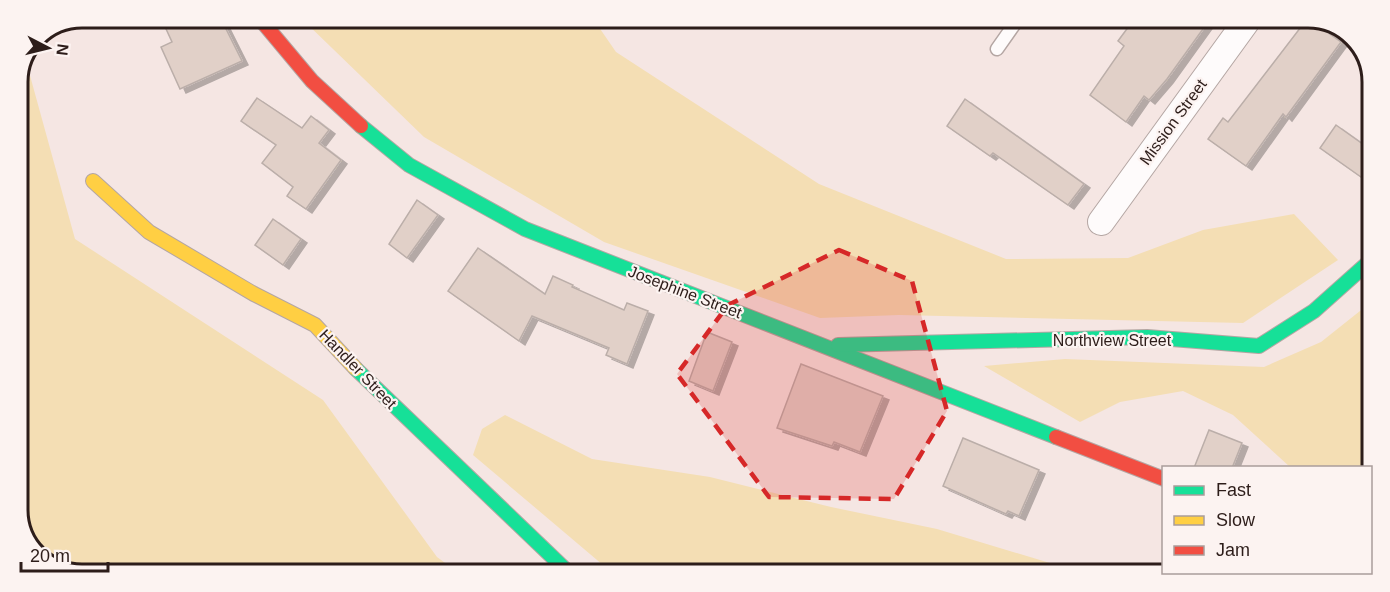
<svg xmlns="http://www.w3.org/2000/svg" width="1390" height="592" font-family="Helvetica,sans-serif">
<defs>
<filter id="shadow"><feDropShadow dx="6" dy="4" stdDeviation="0" flood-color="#0004"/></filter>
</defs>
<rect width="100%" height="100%" fill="#f5e6e3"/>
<g fill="#f4deb4">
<polygon points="302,19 594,20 616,52 819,184 1006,259 1128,258 1203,230 1294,214 1338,260 1243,323 899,315 820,318 604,242 424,137"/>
<polygon points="26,61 75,239 323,400 437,557 456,571 58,569 31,549 18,515 18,78"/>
<polygon points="1370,303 1368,467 1290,467 1233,415 1183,391 1120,402 1080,422 984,366 1065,359 1264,367 1321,342"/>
<polygon points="505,415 592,459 710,477 831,507 937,529 1083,573 818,572 796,564 786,572 610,571 473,455 482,429"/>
</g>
<g fill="#e1d0c8" stroke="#bbaea9" stroke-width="1.5" filter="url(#shadow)">
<polygon points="161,18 221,19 242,61 180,89 161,47 172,42"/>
<polygon points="1132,22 1208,22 1167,79 1149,100 1144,96 1126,122 1090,95 1124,46 1118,41"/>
<polygon points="1304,23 1314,23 1341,42 1286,117 1283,114 1246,166 1208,139 1223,118 1228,122"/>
<polygon points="257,98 302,128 311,116 329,130 319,143 341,160 306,209 287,196 293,187 262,163 276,145 241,121"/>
<polygon points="965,99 1084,184 1068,205 993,153 990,156 947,126"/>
<polygon points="1336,125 1371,150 1371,162 1361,177 1320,148"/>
<polygon points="417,200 438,215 407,258 389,244"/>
<polygon points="273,219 301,239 283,265 255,245"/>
<polygon points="478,248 545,294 553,276 573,285 572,287 624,310 627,303 648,311 627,364 606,355 609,348 532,316 519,341 448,291"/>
<polygon points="707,332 732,342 713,391 689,381"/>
<polygon points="801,364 883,396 860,452 834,442 832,446 777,428"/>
<polygon points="1209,430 1242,443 1232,468 1194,468"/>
<polygon points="963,438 1039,470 1019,516 1008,511 1006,514 943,486"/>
</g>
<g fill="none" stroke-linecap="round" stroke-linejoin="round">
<g stroke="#b4a6a3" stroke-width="15">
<polyline id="lane" points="997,49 1016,22"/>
</g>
<g stroke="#b4a6a3" stroke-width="28">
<polyline id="street" points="1101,222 1246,22"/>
</g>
<g stroke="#b4a6a3" stroke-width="16">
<g id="fast">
<polyline points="361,126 409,165 525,229 1056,437"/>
<polyline points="838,345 1147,337 1259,346 1314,311 1370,261"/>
<polyline points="356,369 567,571"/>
</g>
</g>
<g stroke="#b4a6a3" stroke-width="16">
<polyline id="slow" points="93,181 149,232 254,294 315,325 356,369"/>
</g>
<g stroke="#b4a6a3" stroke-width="16">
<g id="jam">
<polyline points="260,19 312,81 361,126"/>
<polyline points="1056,437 1164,479"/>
</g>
</g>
<use href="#lane" stroke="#fefbfb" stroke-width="12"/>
<use href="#street" stroke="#fefbfb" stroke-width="26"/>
<use href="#fast" stroke="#16e098" stroke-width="14"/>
<use href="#slow" stroke="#ffcf43" stroke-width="14"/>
<use href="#jam" stroke="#f24e42" stroke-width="14"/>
</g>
<path fill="#d62828" fill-opacity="0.2" stroke="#d62828" stroke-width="4.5" stroke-dasharray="12 8" stroke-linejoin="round" d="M839,250l73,31 35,130 -53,88 -125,-2 -92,-123 51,-69z"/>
<g text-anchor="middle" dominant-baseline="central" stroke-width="4.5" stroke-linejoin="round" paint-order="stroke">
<g font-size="16" fill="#2d1d1a" stroke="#fcf3f1">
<text transform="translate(1173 122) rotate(-54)">Mission Street</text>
<text transform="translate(685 292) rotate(21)">Josephine Street</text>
<text x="1112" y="340">Northview Street</text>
<text transform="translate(358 369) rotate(46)">Handler Street</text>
</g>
</g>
<path d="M0 0H1390V592H0ZM82 28H1308A54 54 0 0 1 1362 82V510A54 54 0 0 1 1308 564H82A54 54 0 0 1 28 510V82A54 54 0 0 1 82 28Z" fill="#fcf3f1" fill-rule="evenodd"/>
<path fill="none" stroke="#2d1d1a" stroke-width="3" d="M82 28H1308A54 54 0 0 1 1362 82V510A54 54 0 0 1 1308 564H82A54 54 0 0 1 28 510V82A54 54 0 0 1 82 28Z"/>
<rect x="1162" y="466" width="210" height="108" fill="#fcf3f1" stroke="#a99d9b" stroke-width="1.5"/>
<rect x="1174" y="486" width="30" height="9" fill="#16e098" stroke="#a99d9b" stroke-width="1.5"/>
<text x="1216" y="496" font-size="18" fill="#2d1d1a">Fast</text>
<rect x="1174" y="516" width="30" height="9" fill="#ffcf43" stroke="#a99d9b" stroke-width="1.5"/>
<text x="1216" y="526" font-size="18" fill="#2d1d1a">Slow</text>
<rect x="1174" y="546" width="30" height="9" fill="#f24e42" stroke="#a99d9b" stroke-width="1.5"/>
<text x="1216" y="556" font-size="18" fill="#2d1d1a">Jam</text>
<g transform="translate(48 48) rotate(97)" stroke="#fcf3f1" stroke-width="4.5" paint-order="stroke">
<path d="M0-4.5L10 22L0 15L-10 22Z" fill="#2d1d1a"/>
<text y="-9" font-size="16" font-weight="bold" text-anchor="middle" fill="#2d1d1a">N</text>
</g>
<path d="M21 562v9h87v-9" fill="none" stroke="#2d1d1a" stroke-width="3"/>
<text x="30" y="562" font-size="18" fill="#2d1d1a" stroke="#fcf3f1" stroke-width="4.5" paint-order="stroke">20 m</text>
</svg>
